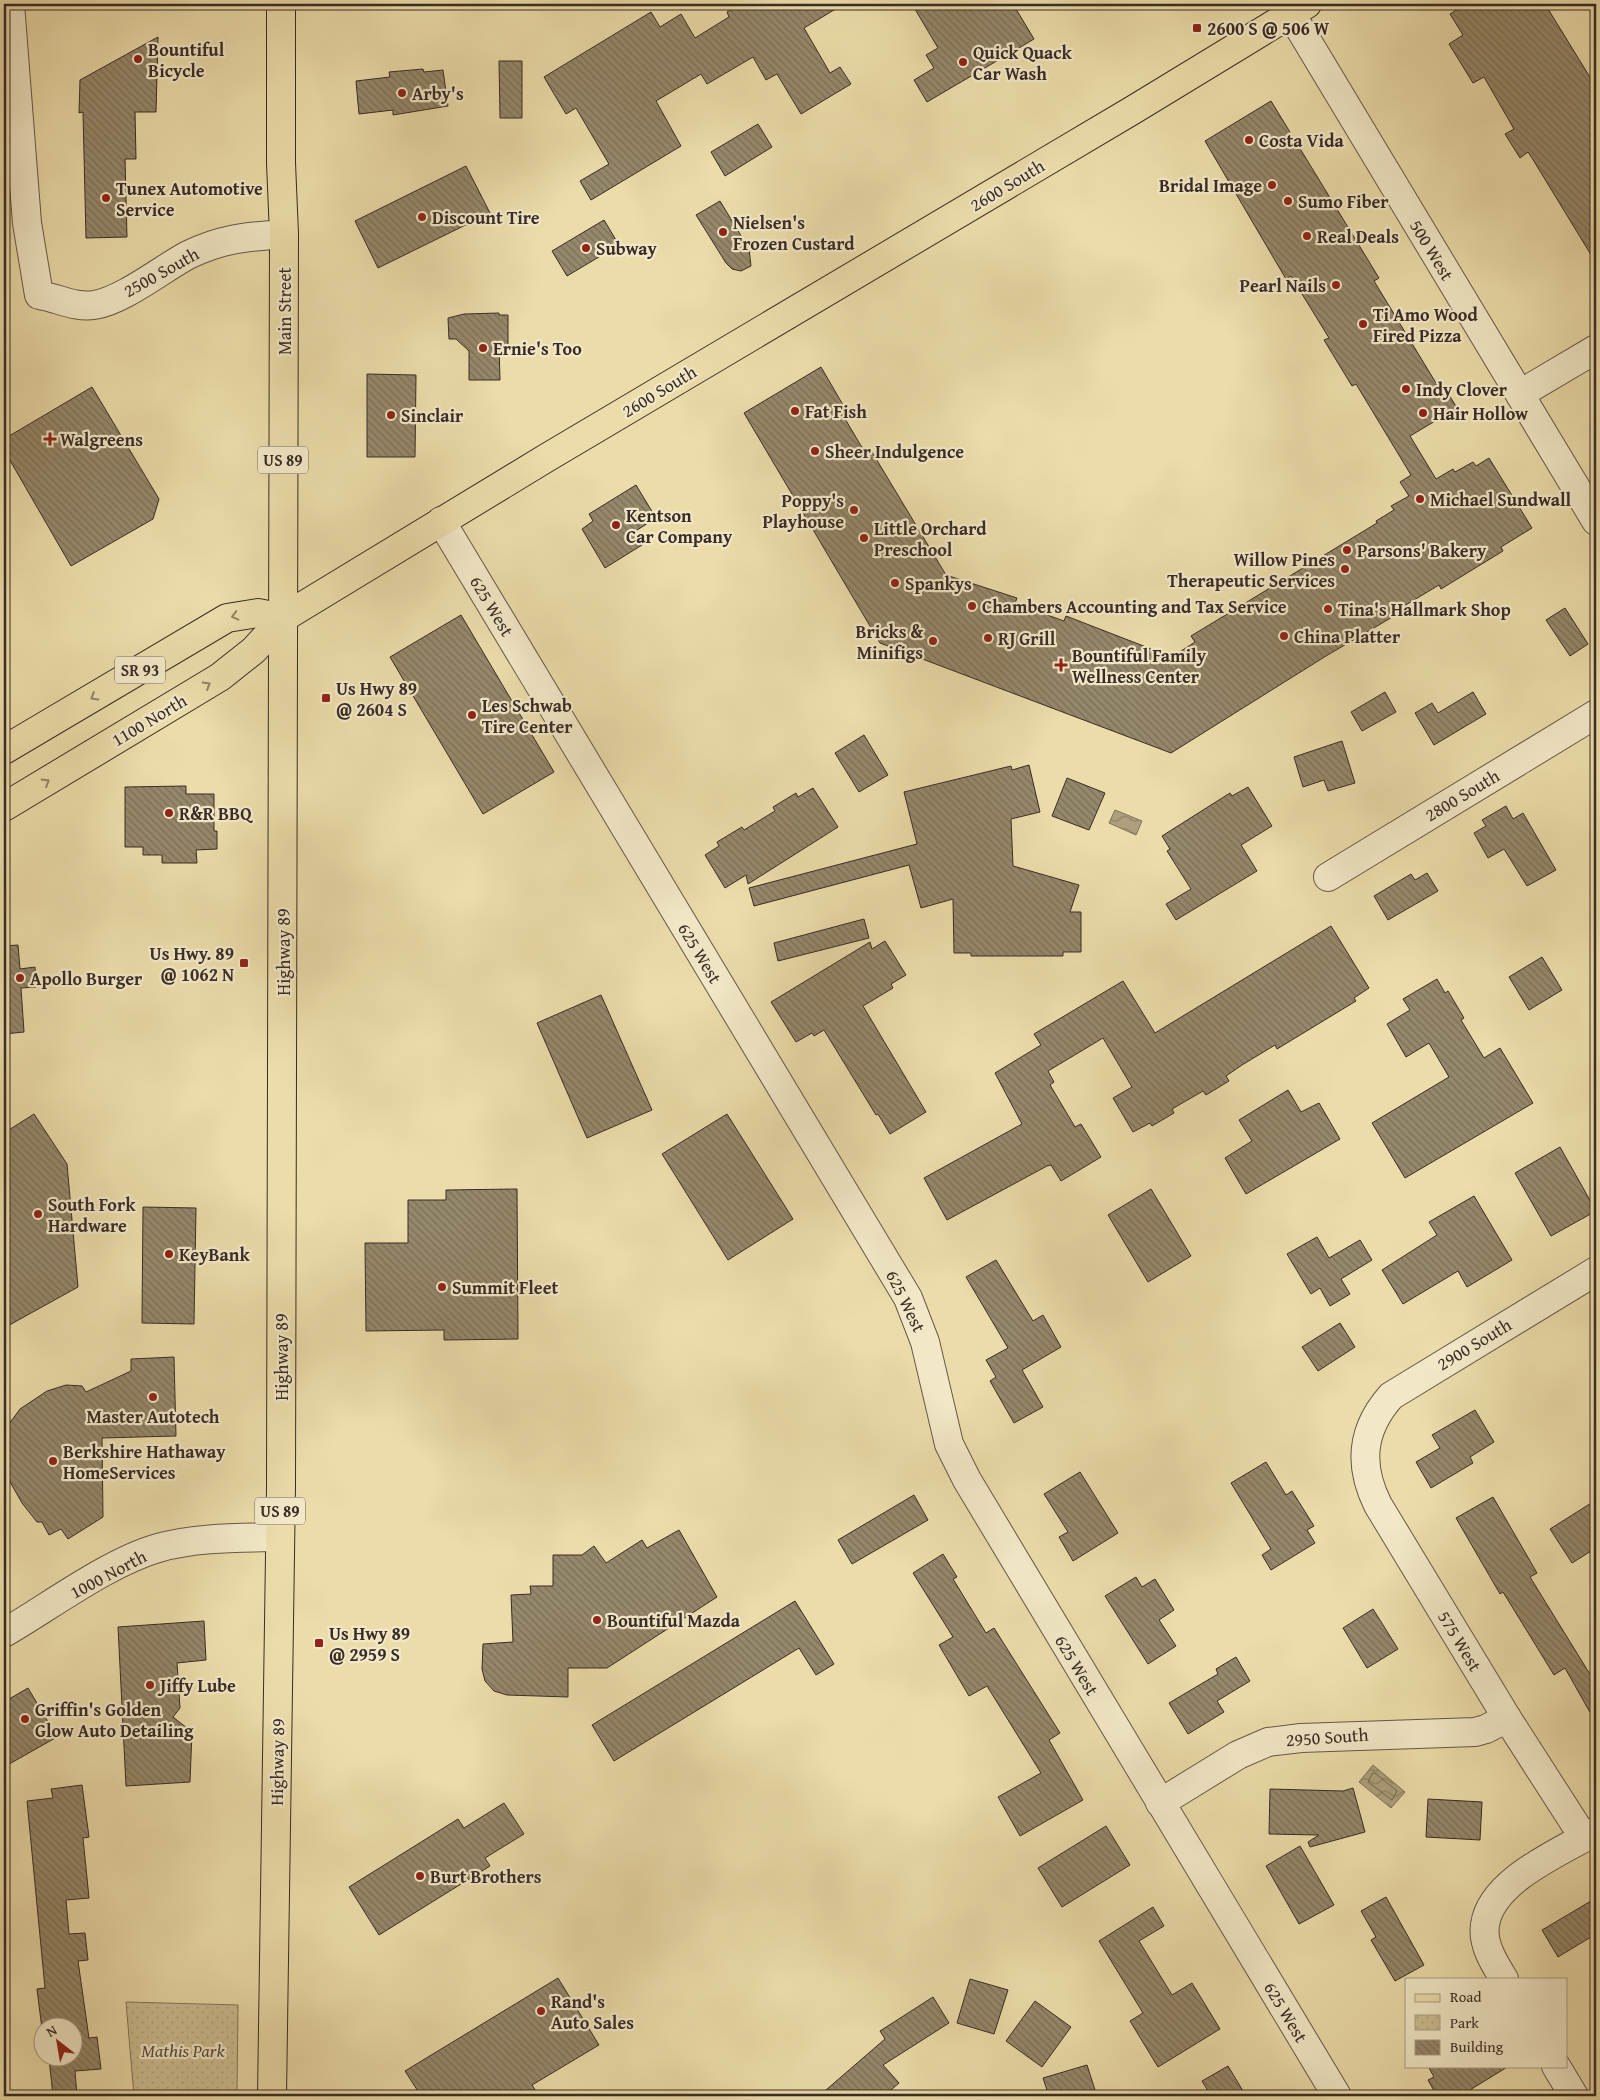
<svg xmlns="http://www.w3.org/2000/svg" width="1600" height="2100" font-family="'Gentium Book Plus',serif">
<defs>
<pattern id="park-dots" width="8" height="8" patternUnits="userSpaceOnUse" patternTransform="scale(1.25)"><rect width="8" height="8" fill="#cdbe93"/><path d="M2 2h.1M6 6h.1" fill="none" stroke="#b1a37f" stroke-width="1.8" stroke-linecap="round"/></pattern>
<pattern id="water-waves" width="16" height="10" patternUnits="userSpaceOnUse" patternTransform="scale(1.25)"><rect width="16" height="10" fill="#aea07d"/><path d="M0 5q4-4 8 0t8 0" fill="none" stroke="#8f8366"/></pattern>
<pattern id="building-back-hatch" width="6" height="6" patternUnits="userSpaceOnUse" patternTransform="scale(1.25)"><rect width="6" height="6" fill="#96886b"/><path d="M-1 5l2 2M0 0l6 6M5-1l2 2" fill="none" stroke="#7b6f58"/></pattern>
</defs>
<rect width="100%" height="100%" fill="#ebdca9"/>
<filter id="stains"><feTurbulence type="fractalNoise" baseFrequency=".004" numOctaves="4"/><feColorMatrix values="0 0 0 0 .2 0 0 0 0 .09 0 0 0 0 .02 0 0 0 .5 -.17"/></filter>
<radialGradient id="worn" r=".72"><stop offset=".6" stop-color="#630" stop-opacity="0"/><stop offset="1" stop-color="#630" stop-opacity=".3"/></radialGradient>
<polygon fill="url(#park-dots)" stroke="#83755d" points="126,2002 238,2005 237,2096 134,2096"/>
<g fill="url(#water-waves)" stroke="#7f725b">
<polygon points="1115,810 1142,821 1136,835 1109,823"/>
<polygon points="1373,1765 1405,1792 1391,1808 1359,1782"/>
</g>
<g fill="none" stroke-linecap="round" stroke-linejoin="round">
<polygon stroke="#746652" stroke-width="1" points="1375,1773 1397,1791 1392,1800 1368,1782 1372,1774"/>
</g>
<g fill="url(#building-back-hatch)" stroke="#392c27">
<polygon points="741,4 844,4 804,28 830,73 840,67 851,84 801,114 777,74 766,80 753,57 707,84 701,74 656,101 681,146 591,200 580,181 609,164 576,108 566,114 544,77 651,12 660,27 681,14 695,38 729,17 727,12"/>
<polygon points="912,4 1013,4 1034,39 927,102 914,80 934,68 926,55 938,48"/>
<polygon points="1466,4 1545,4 1596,87 1596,263 1532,158 1528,152 1520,158 1505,134 1514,129 1484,77 1473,83 1449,44 1463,35 1450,14"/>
<polygon points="158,37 156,112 135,112 136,159 125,159 127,237 86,238 83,112 79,113 80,80"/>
<polygon points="499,61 522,61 522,118 500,118"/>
<polygon points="423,69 424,72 443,70 448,106 393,115 393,110 359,114 356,81 390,77 389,72"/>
<polygon points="1271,101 1379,278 1374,281 1439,388 1443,385 1457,408 1410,436 1436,479 1453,469 1455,472 1473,462 1476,466 1489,458 1532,528 1501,547 1503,551 1441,589 1439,585 1404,606 1406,609 1326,656 1171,753 880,643 744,413 821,367 846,410 841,412 867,456 872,452 946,575 1017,598 1015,603 1039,612 1064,621 1066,616 1172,657 1195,642 1191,636 1377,523 1376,521 1394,510 1391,506 1409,496 1400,482 1411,475 1356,384 1352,386 1324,340 1329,338 1291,276 1286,279 1205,141"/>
<polygon points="758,124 772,147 725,176 711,152"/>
<polygon points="466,166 490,213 378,268 355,221"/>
<polygon points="720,201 749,249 751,266 741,271 732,269 726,263 696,215"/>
<polygon points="604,220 619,245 567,276 552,251"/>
<polygon points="499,313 499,315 508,315 508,345 499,345 500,380 469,380 469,351 456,339 449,339 448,318 464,314"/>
<polygon points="367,374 416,375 415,457 367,457"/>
<polygon points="92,387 159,499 153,519 71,566 4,450 4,439"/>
<polygon points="636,485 656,518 634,532 642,545 605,568 582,529 593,521 589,514"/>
<polygon points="1565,608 1588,644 1570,656 1546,620"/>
<polygon points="461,615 554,772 483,814 390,657"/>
<polygon points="1385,692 1396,712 1362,731 1351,712"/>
<polygon points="1473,692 1486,714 1434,745 1415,713 1432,703 1438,713"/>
<polygon points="864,735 888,775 859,792 835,753"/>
<polygon points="1342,741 1355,783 1328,791 1324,780 1303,787 1294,757"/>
<polygon points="1029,765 1040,812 1011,819 1013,866 1079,885 1070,912 1081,912 1081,952 1063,952 1063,956 971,956 971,953 954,953 953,899 921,908 909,865 754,906 749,888 917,844 904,792 1011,766 1012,770"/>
<polygon points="1067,778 1105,793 1089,830 1052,816"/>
<polygon points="186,786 186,794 214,794 214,831 217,831 217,849 196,850 197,863 162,863 162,855 143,855 143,847 125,847 125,787"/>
<polygon points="1248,787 1272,826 1241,845 1257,871 1176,920 1166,904 1191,889 1167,851 1170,849 1162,836 1230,793 1232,796"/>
<polygon points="813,788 838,827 748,884 746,875 725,888 705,855 719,846 717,842 742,827 744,830 775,811 773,807 796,793 798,797"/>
<polygon points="1506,806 1513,819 1523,813 1556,870 1527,886 1504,849 1488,858 1474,833 1486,826 1482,820"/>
<polygon points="1427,873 1438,891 1388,920 1374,896 1411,874 1415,880"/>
<polygon points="864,919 869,938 778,961 774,943"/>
<polygon points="1331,926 1369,988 1354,998 1356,1001 1277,1049 1275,1045 1242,1065 1226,1076 1229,1081 1206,1095 1203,1091 1172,1109 1174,1113 1152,1126 1150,1123 1133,1132 1113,1098 1132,1087 1103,1038 1048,1071 1054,1082 1050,1085 1075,1127 1081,1124 1101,1157 1061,1181 1051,1165 1047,1166 947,1220 924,1178 1022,1124 995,1073 1041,1045 1034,1034 1123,981 1155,1033"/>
<polygon points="885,941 906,975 891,984 893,988 863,1006 926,1112 890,1134 878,1114 876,1115 824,1030 814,1036 812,1033 796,1042 771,1002 870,942 872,949"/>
<polygon points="18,945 20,969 35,967 36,987 21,988 24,1032 4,1034 4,946"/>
<polygon points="1542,957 1562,990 1529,1010 1509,977"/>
<polygon points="1437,979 1445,993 1448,991 1464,1018 1461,1020 1484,1058 1500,1048 1533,1103 1405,1178 1372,1123 1449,1077 1429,1043 1406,1057 1387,1024 1410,1010 1403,999"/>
<polygon points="601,995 652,1110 587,1138 537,1023"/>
<polygon points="1288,1090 1301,1112 1319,1103 1340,1139 1246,1194 1225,1158 1252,1141 1239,1120"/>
<polygon points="34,1114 67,1164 78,1287 4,1328 4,1133"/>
<polygon points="727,1114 793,1219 728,1260 662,1154"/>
<polygon points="1560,1147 1596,1211 1551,1236 1515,1173"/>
<polygon points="517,1189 518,1339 444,1340 444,1330 366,1331 365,1243 408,1243 408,1200 446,1200 446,1190"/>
<polygon points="1151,1189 1191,1256 1148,1282 1108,1215"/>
<polygon points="1474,1196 1512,1260 1467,1287 1458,1271 1403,1304 1382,1270 1437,1235 1429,1222"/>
<polygon points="143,1207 196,1208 194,1324 142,1323"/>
<polygon points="1317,1237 1329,1258 1360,1240 1372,1260 1341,1279 1350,1294 1330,1306 1320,1288 1311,1294 1287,1254"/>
<polygon points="996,1260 1033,1321 1043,1315 1061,1347 1022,1370 1043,1407 1014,1423 990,1381 996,1377 986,1360 1008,1348 966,1277"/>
<polygon points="1340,1323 1355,1347 1318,1371 1302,1347"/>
<polygon points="174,1357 176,1436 102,1438 103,1517 68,1539 61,1529 49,1535 42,1522 37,1522 22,1503 9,1480 4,1462 4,1427 9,1424 20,1409 47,1391 66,1385 82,1386 86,1392 131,1371 131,1359"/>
<polygon points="1475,1410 1494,1442 1470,1457 1473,1463 1431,1488 1416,1462 1440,1448 1432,1435"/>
<polygon points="1266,1462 1286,1495 1292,1491 1314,1526 1307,1530 1315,1543 1271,1570 1262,1555 1271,1549 1231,1483"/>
<polygon points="1080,1472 1118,1533 1073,1561 1059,1537 1068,1532 1044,1494"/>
<polygon points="914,1495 928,1520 852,1564 838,1540"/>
<polygon points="1493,1497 1537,1573 1530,1577 1596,1684 1596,1723 1565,1668 1554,1675 1503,1592 1500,1594 1456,1518"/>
<polygon points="1596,1500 1596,1548 1572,1563 1550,1529"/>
<polygon points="679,1530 717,1597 607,1668 568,1668 568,1697 507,1695 494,1691 485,1681 482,1669 483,1644 513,1642 511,1595 531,1594 530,1586 553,1586 553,1555 582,1555 594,1546 606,1563 642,1540 647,1548"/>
<polygon points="943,1554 957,1577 953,1579 986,1633 994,1628 1060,1733 1049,1740 1083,1800 1020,1836 998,1797 1041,1773 987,1686 969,1696 939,1645 953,1637 913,1573"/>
<polygon points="1136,1577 1142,1587 1155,1579 1174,1610 1159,1620 1176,1646 1148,1664 1105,1596"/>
<polygon points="795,1601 834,1664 816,1675 799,1648 614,1761 592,1725"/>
<polygon points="1373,1609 1398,1649 1367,1668 1343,1628"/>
<polygon points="204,1621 206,1660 177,1663 180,1708 173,1717 192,1732 190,1782 126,1786 118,1627"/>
<polygon points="1236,1657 1250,1681 1217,1701 1224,1712 1188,1734 1169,1703 1218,1674 1216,1669"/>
<polygon points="28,1688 57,1737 4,1767 4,1702"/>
<polygon points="82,1785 89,1837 83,1838 89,1898 66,1900 69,1934 85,1933 88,1960 78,1961 89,2038 97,2037 101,2069 75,2071 77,2096 53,2096 49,2058 72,2058 72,2028 42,2028 42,2029 37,1989 45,1988 27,1801 53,1798 51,1789"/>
<polygon points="1353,1788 1365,1832 1310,1847 1308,1842 1319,1835 1269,1834 1270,1789 1343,1791"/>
<polygon points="1428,1799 1482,1802 1480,1840 1426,1837"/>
<polygon points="504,1803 524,1834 485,1858 490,1866 379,1935 349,1887 458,1819 464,1828"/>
<polygon points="1106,1826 1130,1865 1062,1907 1038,1868"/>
<polygon points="1300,1846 1334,1905 1299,1924 1266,1866"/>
<polygon points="1386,1897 1424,1965 1395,1981 1371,1940 1376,1937 1361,1911"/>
<polygon points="1596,1898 1596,1934 1558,1957 1542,1930"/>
<polygon points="1153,1907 1164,1926 1139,1941 1172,1995 1192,1983 1220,2029 1158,2067 1130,2021 1143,2013 1099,1941"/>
<polygon points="558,1978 599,2045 532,2085 539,2096 421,2096 405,2071"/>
<polygon points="970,1979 1008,1990 994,2034 957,2023"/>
<polygon points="933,1997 949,2023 883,2065 899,2083 884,2096 819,2096 885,2039 880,2031"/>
<polygon points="1035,2001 1071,2027 1042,2067 1006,2041"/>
<polygon points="1087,2065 1097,2096 1049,2096 1043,2078"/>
<polygon points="1228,2066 1246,2096 1211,2096 1202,2081"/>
<polygon points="1428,2066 1509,2066 1460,2096 1437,2096 1428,2080 1434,2077"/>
</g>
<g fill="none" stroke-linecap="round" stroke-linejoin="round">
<g stroke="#665848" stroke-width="30">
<g id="minor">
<path d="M10,4l17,219 12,72c19,3 36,13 55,10 28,-4 68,-36 94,-50 35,-17 58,-18 96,-21"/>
<polyline points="1285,4 1596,521"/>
<polyline points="1520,394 1596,349"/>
<polyline points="441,521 908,1298 925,1342 949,1444 967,1480 1337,2096"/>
<polyline points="1328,877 1596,714"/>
<path d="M4,1633c45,-26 105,-71 154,-85 39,-11 82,-10 122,-11"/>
<polyline points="1160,1803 1238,1755 1268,1742 1301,1738 1475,1732 1486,1729 1507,1718"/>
<path d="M1584,1838l-77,-120 -129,-213c-20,-40 -17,-75 13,-109l205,-125"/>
<path d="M1504,1979c-10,-16 -22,-35 -19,-54 6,-45 76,-73 111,-94"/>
<polyline points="1556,2066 1574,2096"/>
</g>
</g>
<g stroke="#392c27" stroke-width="30">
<g id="major">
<polyline points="4,750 227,618 258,613 283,618"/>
<polyline points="4,807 220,677 254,650 283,618 548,457 1133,110 1307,4"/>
<polyline points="272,2096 281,1487 284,234 281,163 281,4"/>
</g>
</g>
<use href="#minor" stroke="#f2e8c7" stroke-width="28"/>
<use href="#major" stroke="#ebdca9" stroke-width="28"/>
</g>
<defs><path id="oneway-chevron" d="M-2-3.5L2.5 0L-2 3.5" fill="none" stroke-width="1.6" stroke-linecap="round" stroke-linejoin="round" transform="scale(1.25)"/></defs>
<g stroke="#928468">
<use href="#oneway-chevron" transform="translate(235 616) rotate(165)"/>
<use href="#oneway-chevron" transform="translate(207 685) rotate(-31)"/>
<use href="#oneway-chevron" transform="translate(94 697) rotate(149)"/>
<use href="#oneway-chevron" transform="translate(46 782) rotate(-31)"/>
</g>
<g fill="#8f2418" stroke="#f2e8c7" stroke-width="2">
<rect x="1192" y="23" width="10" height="10" rx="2.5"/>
<circle cx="138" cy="59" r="5"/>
<circle cx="963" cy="62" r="5"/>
<circle cx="402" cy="93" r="5"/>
<circle cx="1249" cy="140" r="5"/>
<circle cx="1272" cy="185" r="5"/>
<circle cx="106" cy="198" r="5"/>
<circle cx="1288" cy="201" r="5"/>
<circle cx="422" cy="217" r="5"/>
<circle cx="723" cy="232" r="5"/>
<circle cx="1307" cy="236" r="5"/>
<circle cx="586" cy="248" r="5"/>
<circle cx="1336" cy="285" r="5"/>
<circle cx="1363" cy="324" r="5"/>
<circle cx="483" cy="348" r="5"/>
<circle cx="1406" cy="389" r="5"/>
<circle cx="795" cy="411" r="5"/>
<circle cx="1423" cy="413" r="5"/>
<circle cx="391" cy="415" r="5"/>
<path d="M47.5 431.5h5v5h5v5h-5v5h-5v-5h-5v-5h5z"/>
<circle cx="815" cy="451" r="5"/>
<circle cx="1420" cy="499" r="5"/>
<circle cx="854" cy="510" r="5"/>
<circle cx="616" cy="525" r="5"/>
<circle cx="864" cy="538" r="5"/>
<circle cx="1347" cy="550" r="5"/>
<circle cx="1345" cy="569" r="5"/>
<circle cx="895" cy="583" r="5"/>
<circle cx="972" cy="606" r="5"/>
<circle cx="1328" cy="609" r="5"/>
<circle cx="1284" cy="636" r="5"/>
<circle cx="988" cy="638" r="5"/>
<circle cx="933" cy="641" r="5"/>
<path d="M1058.5 657.5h5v5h5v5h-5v5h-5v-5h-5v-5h5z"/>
<rect x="321" y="693" width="10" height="10" rx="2.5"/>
<circle cx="472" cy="715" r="5"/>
<circle cx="169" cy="813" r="5"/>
<rect x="239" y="958" width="10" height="10" rx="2.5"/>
<circle cx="20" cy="978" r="5"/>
<circle cx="38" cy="1214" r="5"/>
<circle cx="169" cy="1254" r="5"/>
<circle cx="442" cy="1287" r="5"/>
<circle cx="153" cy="1397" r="5"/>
<circle cx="53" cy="1461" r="5"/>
<circle cx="597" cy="1620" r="5"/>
<rect x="314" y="1638" width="10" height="10" rx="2.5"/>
<circle cx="150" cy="1685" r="5"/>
<circle cx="25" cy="1719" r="5"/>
<circle cx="420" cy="1876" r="5"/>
<circle cx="541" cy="2011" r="5"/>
</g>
<g text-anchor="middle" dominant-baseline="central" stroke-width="4.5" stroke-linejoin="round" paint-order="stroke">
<g fill="#f2e8c7" stroke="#706457" stroke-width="1">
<rect x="258" y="446.5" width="50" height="27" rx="4"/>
<rect x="115" y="656.5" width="50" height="27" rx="4"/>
<rect x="255" y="1497.5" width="50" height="27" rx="4"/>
</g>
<g font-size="16" font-weight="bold" fill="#392c27">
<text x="283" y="460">US 89</text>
<text x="140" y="670">SR 93</text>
<text x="280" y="1511">US 89</text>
</g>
<g font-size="18" font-weight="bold" fill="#392c27" stroke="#f2e8c7" text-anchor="start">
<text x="1207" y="28">2600 S @ 506 W</text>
<text x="148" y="49">Bountiful<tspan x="148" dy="21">Bicycle</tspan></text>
<text x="973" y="52">Quick Quack<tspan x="973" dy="21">Car Wash</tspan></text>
<text x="412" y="93">Arby's</text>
<text x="1259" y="140">Costa Vida</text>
<text x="1262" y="185" text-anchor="end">Bridal Image</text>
<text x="116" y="188">Tunex Automotive<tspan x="116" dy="21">Service</tspan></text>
<text x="1298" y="201">Sumo Fiber</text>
<text x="432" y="217">Discount Tire</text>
<text x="733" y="222">Nielsen's<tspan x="733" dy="21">Frozen Custard</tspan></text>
<text x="1317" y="236">Real Deals</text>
<text x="596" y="248">Subway</text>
<text x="1326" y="285" text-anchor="end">Pearl Nails</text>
<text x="1373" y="314">Ti Amo Wood<tspan x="1373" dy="21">Fired Pizza</tspan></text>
<text x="493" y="348">Ernie's Too</text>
<text x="1416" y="389">Indy Clover</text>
<text x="805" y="411">Fat Fish</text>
<text x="1433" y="413">Hair Hollow</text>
<text x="401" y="415">Sinclair</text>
<text x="60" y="439">Walgreens</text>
<text x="825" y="451">Sheer Indulgence</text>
<text x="1430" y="499">Michael Sundwall</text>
<text x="844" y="500" text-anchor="end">Poppy's<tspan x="844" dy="21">Playhouse</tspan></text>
<text x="626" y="515">Kentson<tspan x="626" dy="21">Car Company</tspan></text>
<text x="874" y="528">Little Orchard<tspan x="874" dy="21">Preschool</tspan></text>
<text x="1357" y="550">Parsons' Bakery</text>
<text x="1335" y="559" text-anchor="end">Willow Pines<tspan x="1335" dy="21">Therapeutic Services</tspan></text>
<text x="905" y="583">Spankys</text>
<text x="982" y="606">Chambers Accounting and Tax Service</text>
<text x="1338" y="609">Tina's Hallmark Shop</text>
<text x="923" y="631" text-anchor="end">Bricks &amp;<tspan x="923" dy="21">Minifigs</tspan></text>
<text x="1294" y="636">China Platter</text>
<text x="998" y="638">RJ Grill</text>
<text x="1072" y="655">Bountiful Family<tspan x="1072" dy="21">Wellness Center</tspan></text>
<text x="336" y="688">Us Hwy 89<tspan x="336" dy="21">@ 2604 S</tspan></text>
<text x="482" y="705">Les Schwab<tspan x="482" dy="21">Tire Center</tspan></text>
<text x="179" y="813">R&amp;R BBQ</text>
<text x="234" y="953" text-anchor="end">Us Hwy. 89<tspan x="234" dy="21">@ 1062 N</tspan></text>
<text x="30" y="978">Apollo Burger</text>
<text x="48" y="1204">South Fork<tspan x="48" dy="21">Hardware</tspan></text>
<text x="179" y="1254">KeyBank</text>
<text x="452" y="1287">Summit Fleet</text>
<text x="153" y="1416" text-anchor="middle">Master Autotech</text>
<text x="63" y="1451">Berkshire Hathaway<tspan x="63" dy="21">HomeServices</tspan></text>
<text x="607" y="1620">Bountiful Mazda</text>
<text x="329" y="1633">Us Hwy 89<tspan x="329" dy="21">@ 2959 S</tspan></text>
<text x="160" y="1685">Jiffy Lube</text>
<text x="35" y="1709">Griffin's Golden<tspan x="35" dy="21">Glow Auto Detailing</tspan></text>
<text x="430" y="1876">Burt Brothers</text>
<text x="551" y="2001">Rand's<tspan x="551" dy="21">Auto Sales</tspan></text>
</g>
<g font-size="18" fill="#392c27" stroke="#f2e8c7">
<text transform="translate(1007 185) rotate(-31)">2600 South</text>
<text transform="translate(1432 250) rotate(59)">500 West</text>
<text transform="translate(161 272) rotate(-29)">2500 South</text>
<text transform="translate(284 311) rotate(-90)">Main Street</text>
<text transform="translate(659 391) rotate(-31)">2600 South</text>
<text transform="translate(492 606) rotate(59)">625 West</text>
<text transform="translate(149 720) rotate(-31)">1100 North</text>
<text transform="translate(1462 795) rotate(-31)">2800 South</text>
<text transform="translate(283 952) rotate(-90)">Highway 89</text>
<text transform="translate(700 953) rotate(59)">625 West</text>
<text transform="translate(906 1301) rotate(64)">625 West</text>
<text transform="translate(1474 1344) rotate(-31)">2900 South</text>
<text transform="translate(281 1357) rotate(-90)">Highway 89</text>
<text transform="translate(108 1574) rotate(-28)">1000 North</text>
<text transform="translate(1460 1641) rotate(59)">575 West</text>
<text transform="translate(1077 1665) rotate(59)">625 West</text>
<text transform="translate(1327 1737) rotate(-4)">2950 South</text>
<text transform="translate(277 1762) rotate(-89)">Highway 89</text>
<text transform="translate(1286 2012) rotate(59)">625 West</text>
</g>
<g font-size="18" font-style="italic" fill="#57493d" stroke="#f2e8c7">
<text x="183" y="2050">Mathis Park</text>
</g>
</g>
<rect width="1600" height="2100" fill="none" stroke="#ebdca9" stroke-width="20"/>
<rect x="5" y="5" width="1590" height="2090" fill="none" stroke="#392c27" stroke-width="2.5"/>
<rect x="10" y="10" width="1580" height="2080" fill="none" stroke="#392c27"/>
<rect x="1405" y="1978" width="162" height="90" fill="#f2e8c7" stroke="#a89d87"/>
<rect x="1415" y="1994" width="25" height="8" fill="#ebdca9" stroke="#a89d87"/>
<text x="1450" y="2002" font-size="15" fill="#392c27">Road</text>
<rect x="1415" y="2015" width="25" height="15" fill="url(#park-dots)" stroke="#a89d87"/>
<text x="1450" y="2028" font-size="15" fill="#392c27">Park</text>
<rect x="1415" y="2040" width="25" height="15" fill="url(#building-back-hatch)" stroke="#a89d87"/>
<text x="1450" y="2052" font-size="15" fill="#392c27">Building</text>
<g transform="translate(58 2042) rotate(329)"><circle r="24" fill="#f2e8c7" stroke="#a89d87"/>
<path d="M0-4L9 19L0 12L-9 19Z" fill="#8f2418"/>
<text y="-8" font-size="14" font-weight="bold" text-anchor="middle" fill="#392c27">N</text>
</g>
<rect width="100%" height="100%" filter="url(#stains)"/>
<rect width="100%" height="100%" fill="url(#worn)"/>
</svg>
